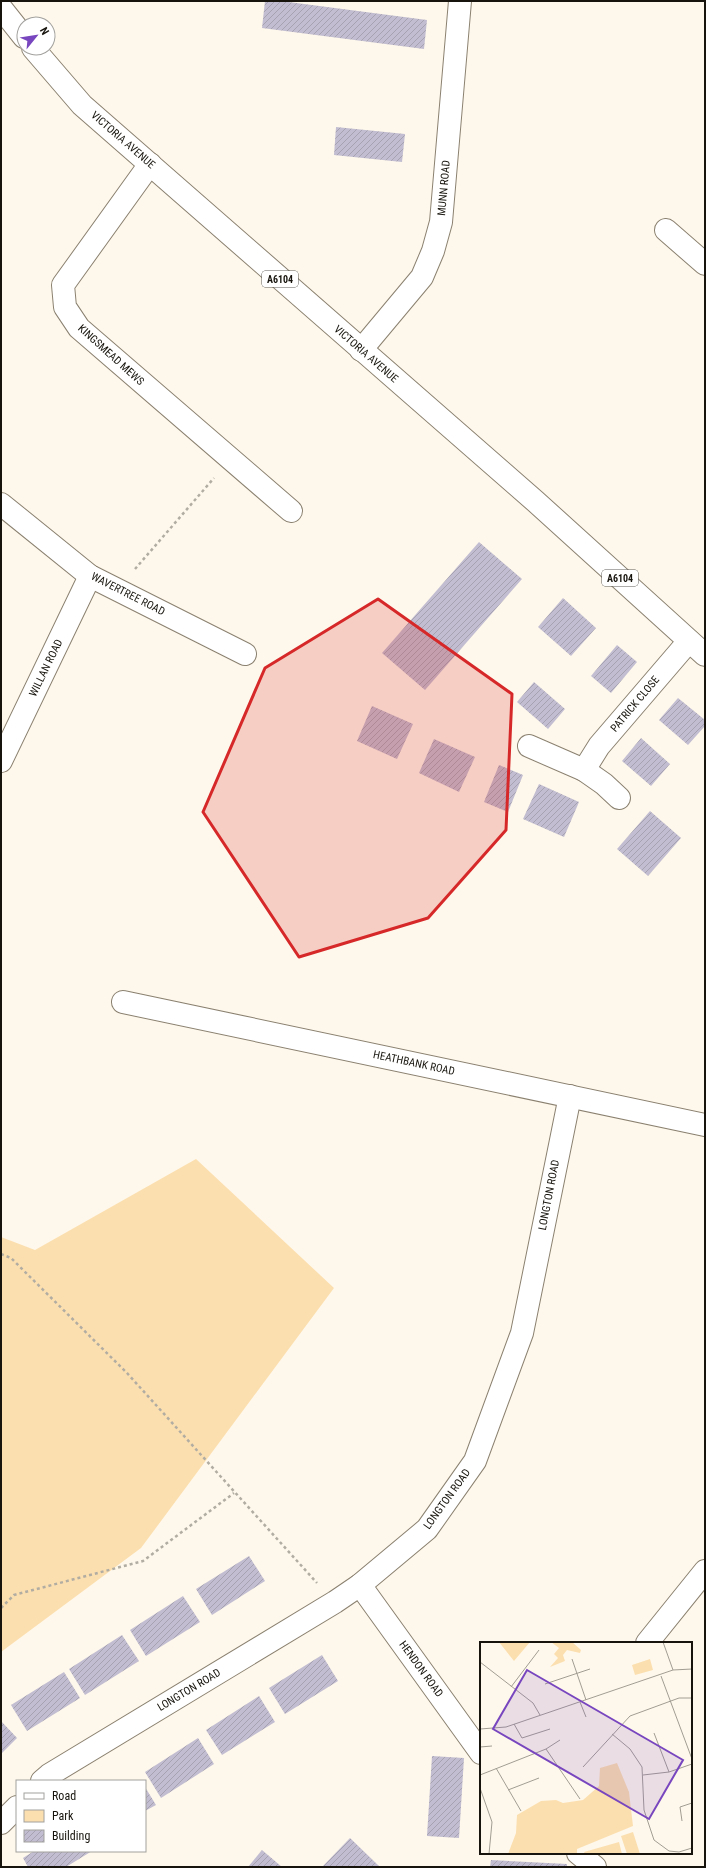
<svg xmlns="http://www.w3.org/2000/svg" width="706" height="1868" font-family="'Roboto Condensed',sans-serif">
<defs>
<pattern id="building-hatch" width="6" height="6" patternUnits="userSpaceOnUse"><rect width="6" height="6" fill="#c2bdd0"/><path d="M-1 1l2-2M0 6l6-6M5 7l2-2" fill="none" stroke="#a6a2b1"/></pattern>
</defs>
<rect width="100%" height="100%" fill="#fef8ec"/>
<polygon fill="#fcdfaf" points="196,1159 334,1288 141,1548 1,1652 1,1237 35,1250"/>
<g fill="url(#building-hatch)">
<polygon points="265,1 281,1 427,20 424,49 262,28"/>
<polygon points="336,127 405,134 402,162 334,155"/>
<polygon points="479,542 522,579 425,690 382,653"/>
<polygon points="563,598 596,628 571,656 538,627"/>
<polygon points="617,645 637,662 611,693 591,676"/>
<polygon points="534,682 565,709 548,729 517,702"/>
<polygon points="678,698 705,720 705,726 688,745 659,720"/>
<polygon points="372,706 413,724 397,759 357,741"/>
<polygon points="641,738 670,764 651,786 622,761"/>
<polygon points="434,739 475,757 459,792 419,773"/>
<polygon points="499,765 523,775 508,812 484,802"/>
<polygon points="539,784 579,802 564,837 523,819"/>
<polygon points="650,811 681,838 648,876 617,849"/>
<polygon points="249,1556 265,1581 212,1615 196,1589"/>
<polygon points="183,1596 200,1622 146,1656 130,1630"/>
<polygon points="122,1635 139,1661 85,1695 69,1669"/>
<polygon points="322,1655 338,1681 285,1714 269,1688"/>
<polygon points="64,1672 80,1698 27,1731 11,1705"/>
<polygon points="259,1696 275,1722 222,1755 206,1730"/>
<polygon points="1,1721 17,1738 1,1754"/>
<polygon points="198,1738 214,1764 161,1798 145,1772"/>
<polygon points="432,1756 464,1758 459,1838 427,1836"/>
<polygon points="145,1787 156,1805 145,1811"/>
<polygon points="350,1838 380,1867 322,1867"/>
<polygon points="262,1850 282,1867 248,1867"/>
<polygon points="34,1851 92,1851 66,1867 28,1867 23,1858"/>
<polygon points="491,1860 567,1864 567,1867 490,1867"/>
</g>
<g fill="none" stroke-linecap="round" stroke-linejoin="round">
<g stroke="#8b8170" stroke-width="24">
<g id="minor">
<polyline points="150,164 63,285 65,307 79,328 291,511"/>
<polyline points="666,230 705,264"/>
<polyline points="361,350 422,277 433,251 441,222 460,1"/>
<polyline points="1,504 90,576 245,654"/>
<polyline points="529,746 584,770 604,784 619,798"/>
<polyline points="1,761 90,576"/>
<polyline points="584,770 599,746 689,641"/>
<polyline points="123,1002 705,1125"/>
<polyline points="360,1585 481,1753"/>
<polyline points="647,1643 705,1571"/>
<polyline points="42,1781 49,1775 335,1602 360,1585 427,1529 475,1461 522,1333 570,1096"/>
<polyline points="1,1823 17,1807"/>
<polyline points="578,1853 595,1867"/>
</g>
</g>
<g stroke="#8b8170" stroke-width="24">
<g id="major">
<polyline points="1,8 24,37"/>
<polyline points="33,48 82,105 535,501 705,655"/>
</g>
</g>
<g stroke="#b2ada3" stroke-width="2.5" stroke-dasharray="3 3" stroke-linecap="butt">
<polyline points="135,569 214,478"/>
<polyline points="1,1254 11,1258 127,1373 317,1583"/>
<polyline points="1,1608 14,1595 143,1561 234,1493"/>
</g>
<use href="#minor" stroke="#fff" stroke-width="22"/>
<use href="#major" stroke="#fff" stroke-width="22"/>
</g>
<path fill="#d62828" fill-opacity="0.2" stroke="#d62828" stroke-width="3" stroke-linejoin="round" d="M378,599l134,95 -6,136 -78,88 -129,39 -96,-145 62,-144z"/>
<g text-anchor="middle" dominant-baseline="central" stroke-width="3" stroke-linejoin="round" paint-order="stroke">
<g fill="#fff" stroke="#5d5a56" stroke-width="1">
<rect x="262" y="271" width="36" height="16" rx="3"/>
<rect x="602" y="570" width="36" height="16" rx="3"/>
</g>
<g font-size="10" font-weight="bold" fill="#17140d">
<text x="280" y="279">A6104</text>
<text x="620" y="578">A6104</text>
</g>
<g font-size="11" fill="#17140d" stroke="#fff">
<text transform="translate(123 140) rotate(41)">VICTORIA AVENUE</text>
<text transform="translate(444 188) rotate(-85)">MUNN ROAD</text>
<text transform="translate(366 354) rotate(41)">VICTORIA AVENUE</text>
<text transform="translate(111 355) rotate(42)">KINGSMEAD MEWS</text>
<text transform="translate(128 594) rotate(27)">WAVERTREE ROAD</text>
<text transform="translate(46 668) rotate(-64)">WILLAN ROAD</text>
<text transform="translate(635 704) rotate(-50)">PATRICK CLOSE</text>
<text transform="translate(414 1063) rotate(12)">HEATHBANK ROAD</text>
<text transform="translate(549 1195) rotate(-79)">LONGTON ROAD</text>
<text transform="translate(447 1499) rotate(-54)">LONGTON ROAD</text>
<text transform="translate(421 1669) rotate(54)">HENDON ROAD</text>
<text transform="translate(189 1690) rotate(-31)">LONGTON ROAD</text>
</g>
</g>
<g transform="translate(480 1642)">
<rect width="212" height="212" fill="#fef8ec"/>
<path d="M19,0h31l-16,19zM71,0h21l9,8 -1,3 -13,-3 -4,5 2,6 -15,6 8,-9 -4,-4 5,-6zM170,17l3,11 -18,5 -3,-10zM137,121l12,29 4,34 -56,23v5h-69l8,-21 1,-18 24,-14 15,-1 7,3 20,-3 16,-14 1,-18zM153,190l7,22h-13l-6,-18zM139,200l3,12h-37l-1,-2z" fill="#fcdfaf"/>
<path fill="none" stroke="#a29d93" stroke-width="1" d="M183,0l10,28M92,17l14,41M0,20l53,41 7,12M181,34l31,83M65,42l45,-15M31,45l28,-37M100,60l6,15M34,82l8,14 28,-9M0,87l26,-2 167,-57 19,-1M174,91l15,39M132,92l18,15 12,18 2,43 10,30 15,11 10,1 13,-4M0,105l12,-1M66,107l34,50M103,125l47,-51 49,-18h13M16,126l25,43M0,133l66,-26 14,-9M163,133l26,-3 23,-8M0,146l12,34 -3,32M28,148l31,-12M202,179l-2,-14 12,-4"/>
<path fill="#7846be" fill-opacity="0.15" stroke="#7846be" stroke-width="2" d="M47,28l156,90 -34,59 -156,-90z"/>
<rect width="212" height="212" fill="none" stroke="#17140d" stroke-width="2"/>
</g>
<rect width="706" height="1868" fill="none" stroke="#17140d" stroke-width="4"/>
<rect x="16" y="1780" width="130" height="72" fill="#ffffff" stroke="#a2a19e"/>
<rect x="24" y="1793" width="20" height="6" fill="#ffffff" stroke="#a2a19e"/>
<text x="52" y="1800" font-size="12" fill="#17140d">Road</text>
<rect x="24" y="1810" width="20" height="12" fill="#fcdfaf" stroke="#a2a19e"/>
<text x="52" y="1820" font-size="12" fill="#17140d">Park</text>
<rect x="24" y="1830" width="20" height="12" fill="url(#building-hatch)" stroke="#a2a19e"/>
<text x="52" y="1840" font-size="12" fill="#17140d">Building</text>
<g transform="translate(36 36) rotate(60)"><circle r="19" fill="#ffffff" stroke="#a2a19e"/>
<path d="M0-3L7 15L0 10L-7 15Z" fill="#7846be"/>
<text y="-6" font-size="11" font-weight="bold" text-anchor="middle" fill="#17140d">N</text>
</g>
</svg>
